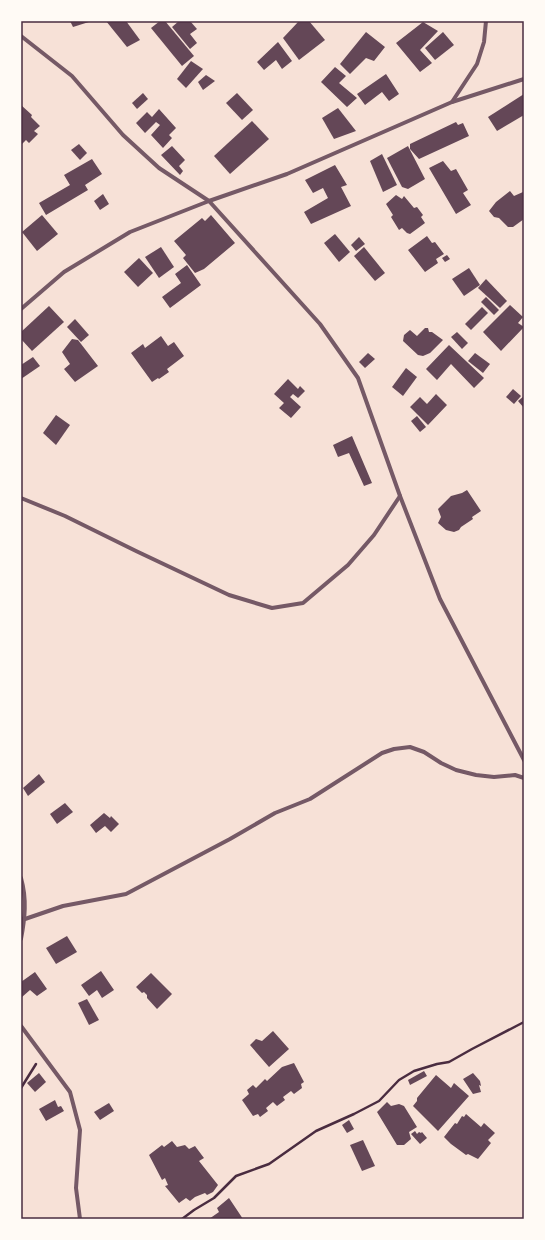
<svg xmlns="http://www.w3.org/2000/svg" width="545" height="1240" font-family="Ubuntu,sans-serif">
<rect width="100%" height="100%" fill="#f7e1d7"/>
<g fill="#644757">
<polygon points="70,21 92,21 73,27"/>
<polygon points="106,21 126,21 140,40 127,47"/>
<polygon points="160,21 165,21 194,56 182,66 151,28"/>
<polygon points="179,21 190,21 197,29 190,34 197,43 190,49 172,27"/>
<polygon points="299,21 309,21 325,40 299,60 283,38"/>
<polygon points="423,22 438,31 420,50 432,63 420,72 396,43"/>
<polygon points="366,32 385,47 374,61 366,58 350,74 340,64"/>
<polygon points="443,32 454,45 435,60 425,48"/>
<polygon points="278,42 292,61 282,69 276,60 264,70 257,62"/>
<polygon points="191,61 203,69 186,88 177,79"/>
<polygon points="335,67 346,76 339,83 357,98 347,107 321,82"/>
<polygon points="386,74 399,94 389,101 382,92 365,105 357,94"/>
<polygon points="206,75 215,81 203,90 198,82"/>
<polygon points="143,93 148,99 137,109 132,103"/>
<polygon points="237,93 253,110 242,120 226,103"/>
<polygon points="524,94 524,115 497,131 488,117"/>
<polygon points="21,105 32,115 31,117 40,126 34,131 38,134 29,143 26,140 21,145"/>
<polygon points="338,108 356,131 334,139 322,118"/>
<polygon points="159,109 176,128 169,135 172,138 163,148 151,135 160,125 156,122 145,133 136,123 147,112 152,117"/>
<polygon points="252,121 269,139 230,174 214,156"/>
<polygon points="456,122 458,125 463,123 469,136 419,159 410,149 410,144"/>
<polygon points="79,144 87,153 80,160 71,150"/>
<polygon points="172,146 185,160 179,166 183,171 180,175 161,155"/>
<polygon points="408,146 425,179 408,189 402,187 387,158"/>
<polygon points="382,154 397,185 383,192 370,161"/>
<polygon points="92,159 102,174 85,185 88,190 46,215 39,203 70,185 64,175"/>
<polygon points="443,161 451,171 456,169 468,190 463,193 471,205 456,214 429,168"/>
<polygon points="335,165 347,185 341,187 351,206 311,224 304,212 328,198 323,188 313,193 305,180"/>
<polygon points="510,191 514,196 523,192 524,194 524,219 513,227 508,227 499,218 494,217 489,211 496,202"/>
<polygon points="103,194 109,204 100,210 94,201"/>
<polygon points="396,195 402,199 404,196 414,208 417,207 423,215 421,217 425,223 410,234 407,233 402,228 399,230 391,217 393,215 386,204"/>
<polygon points="42,215 58,234 37,251 22,232"/>
<polygon points="211,215 235,243 204,269 195,273 183,258 186,255 174,241 202,218 205,221"/>
<polygon points="335,234 350,252 339,262 324,243"/>
<polygon points="427,236 432,243 435,242 444,254 436,259 438,263 425,272 408,250"/>
<polygon points="359,237 365,244 356,251 351,245"/>
<polygon points="161,247 174,267 159,278 145,257"/>
<polygon points="364,247 385,273 375,281 354,256"/>
<polygon points="447,255 450,259 445,262 442,258"/>
<polygon points="139,258 153,273 138,287 124,272"/>
<polygon points="187,265 201,285 170,308 162,297 181,283 175,274"/>
<polygon points="469,268 480,285 464,296 452,279"/>
<polygon points="486,279 507,301 500,308 478,288"/>
<polygon points="486,297 499,310 494,315 481,302"/>
<polygon points="510,305 523,317 518,323 524,327 501,351 483,332"/>
<polygon points="49,306 64,322 32,351 21,339 21,332"/>
<polygon points="482,307 488,313 471,330 465,324"/>
<polygon points="75,319 89,335 81,342 67,327"/>
<polygon points="425,328 428,328 429,332 432,332 443,340 430,353 423,356 418,355 403,341 404,335 410,330 417,336"/>
<polygon points="457,332 468,343 462,349 451,337"/>
<polygon points="161,336 168,346 174,342 184,356 167,369 169,372 159,379 158,378 152,382 131,353 143,344 145,348"/>
<polygon points="72,339 78,340 98,366 75,382 64,369 70,364 62,352"/>
<polygon points="449,345 484,378 474,388 451,364 437,380 426,369"/>
<polygon points="368,353 375,359 365,368 359,362"/>
<polygon points="475,353 490,364 483,373 468,361"/>
<polygon points="33,357 40,366 21,379 21,365"/>
<polygon points="406,368 417,377 403,396 392,387"/>
<polygon points="288,379 298,389 300,386 305,391 298,398 293,394 290,397 301,407 291,418 279,408 284,403 274,394"/>
<polygon points="513,389 521,396 514,404 506,397"/>
<polygon points="436,394 447,405 428,425 410,407 420,397 427,404"/>
<polygon points="524,396 524,408 518,401"/>
<polygon points="56,415 70,425 56,445 43,433"/>
<polygon points="417,416 426,427 420,432 411,421"/>
<polygon points="352,436 372,483 364,486 349,453 338,457 333,445"/>
<polygon points="467,490 481,511 472,517 473,519 461,527 459,530 454,532 446,530 438,523 441,517 438,509 451,496 462,493"/>
<polygon points="39,774 45,782 28,796 23,788"/>
<polygon points="65,803 73,812 57,824 50,814"/>
<polygon points="104,813 110,818 111,816 119,824 111,832 105,826 96,833 90,825"/>
<polygon points="67,936 77,952 56,964 46,948"/>
<polygon points="101,971 114,990 102,998 97,990 89,996 81,985"/>
<polygon points="35,972 47,989 37,996 30,990 22,997 21,982"/>
<polygon points="151,973 172,994 157,1009 147,998 147,995 144,992 142,993 136,987"/>
<polygon points="87,999 99,1020 89,1025 78,1003"/>
<polygon points="273,1031 289,1049 269,1067 250,1045 256,1039 262,1041"/>
<polygon points="294,1063 304,1082 301,1084 302,1088 294,1094 291,1091 283,1097 285,1100 277,1106 273,1102 266,1108 268,1111 260,1117 258,1114 253,1116 242,1100 249,1094 247,1090 253,1085 256,1088 265,1079 267,1081 282,1067"/>
<polygon points="424,1071 427,1076 410,1085 408,1080"/>
<polygon points="39,1073 46,1082 35,1092 27,1083"/>
<polygon points="473,1073 480,1081 481,1086 479,1085 481,1092 473,1094 463,1079"/>
<polygon points="436,1075 451,1088 454,1083 469,1096 438,1131 413,1106 417,1101 417,1098"/>
<polygon points="55,1100 58,1107 61,1106 64,1111 46,1121 39,1109"/>
<polygon points="387,1102 391,1106 399,1104 404,1106 417,1127 409,1132 411,1139 404,1145 397,1145 377,1112"/>
<polygon points="109,1103 114,1111 100,1120 94,1112"/>
<polygon points="466,1114 481,1127 484,1123 495,1133 488,1140 491,1143 478,1159 468,1154 466,1155 451,1144 444,1137 455,1123 457,1124 462,1116 464,1117"/>
<polygon points="349,1120 354,1129 347,1133 342,1125"/>
<polygon points="415,1131 417,1134 419,1132 421,1133 422,1132 427,1138 420,1144 411,1134"/>
<polygon points="363,1140 375,1166 362,1171 350,1145"/>
<polygon points="172,1141 177,1147 185,1145 189,1149 195,1146 204,1158 199,1161 218,1185 213,1192 207,1195 205,1193 195,1197 190,1201 186,1198 179,1203 165,1186 168,1185 165,1178 162,1180 149,1155 162,1145 164,1147"/>
<polygon points="229,1198 243,1219 209,1219 219,1212 217,1208"/>
</g>
<g fill="none" stroke-linecap="round" stroke-linejoin="round">
<g stroke="#4a2c40" stroke-width="2.5">
<polyline points="21,1088 36,1064"/>
<polyline points="182,1219 194,1210 214,1198 236,1176 269,1164 316,1131 354,1114 379,1101 399,1080 414,1071 437,1064 449,1062 472,1049 524,1022"/>
</g>
<g stroke="#755966" stroke-width="4">
<polyline points="21,36 72,76 123,135 159,168 209,201 320,324 358,378 400,496 440,599 524,760"/>
<polyline points="452,102 477,64 484,42 486,21"/>
<polyline points="21,309 64,272 130,232 209,201 287,174 452,102 524,79"/>
<polyline points="21,498 65,516 136,551 229,595 272,608 303,603 348,565 374,535 400,496"/>
<path d="M21,878c6,21 4,40 0,61"/>
<polyline points="21,919 25,919 63,906 126,894 230,839 275,813 310,799 382,753 394,749 410,747 424,752 441,763 456,770 476,775 494,777 515,775 524,778"/>
<polyline points="21,1026 70,1092 80,1130 76,1188 80,1219"/>
</g>
</g>
<rect width="545" height="1240" fill="none" stroke="#fffaf5" stroke-width="44"/>
<rect x="22" y="22" width="501" height="1196" fill="none" stroke="#4a2c40" stroke-width="1.5"/>
</svg>
